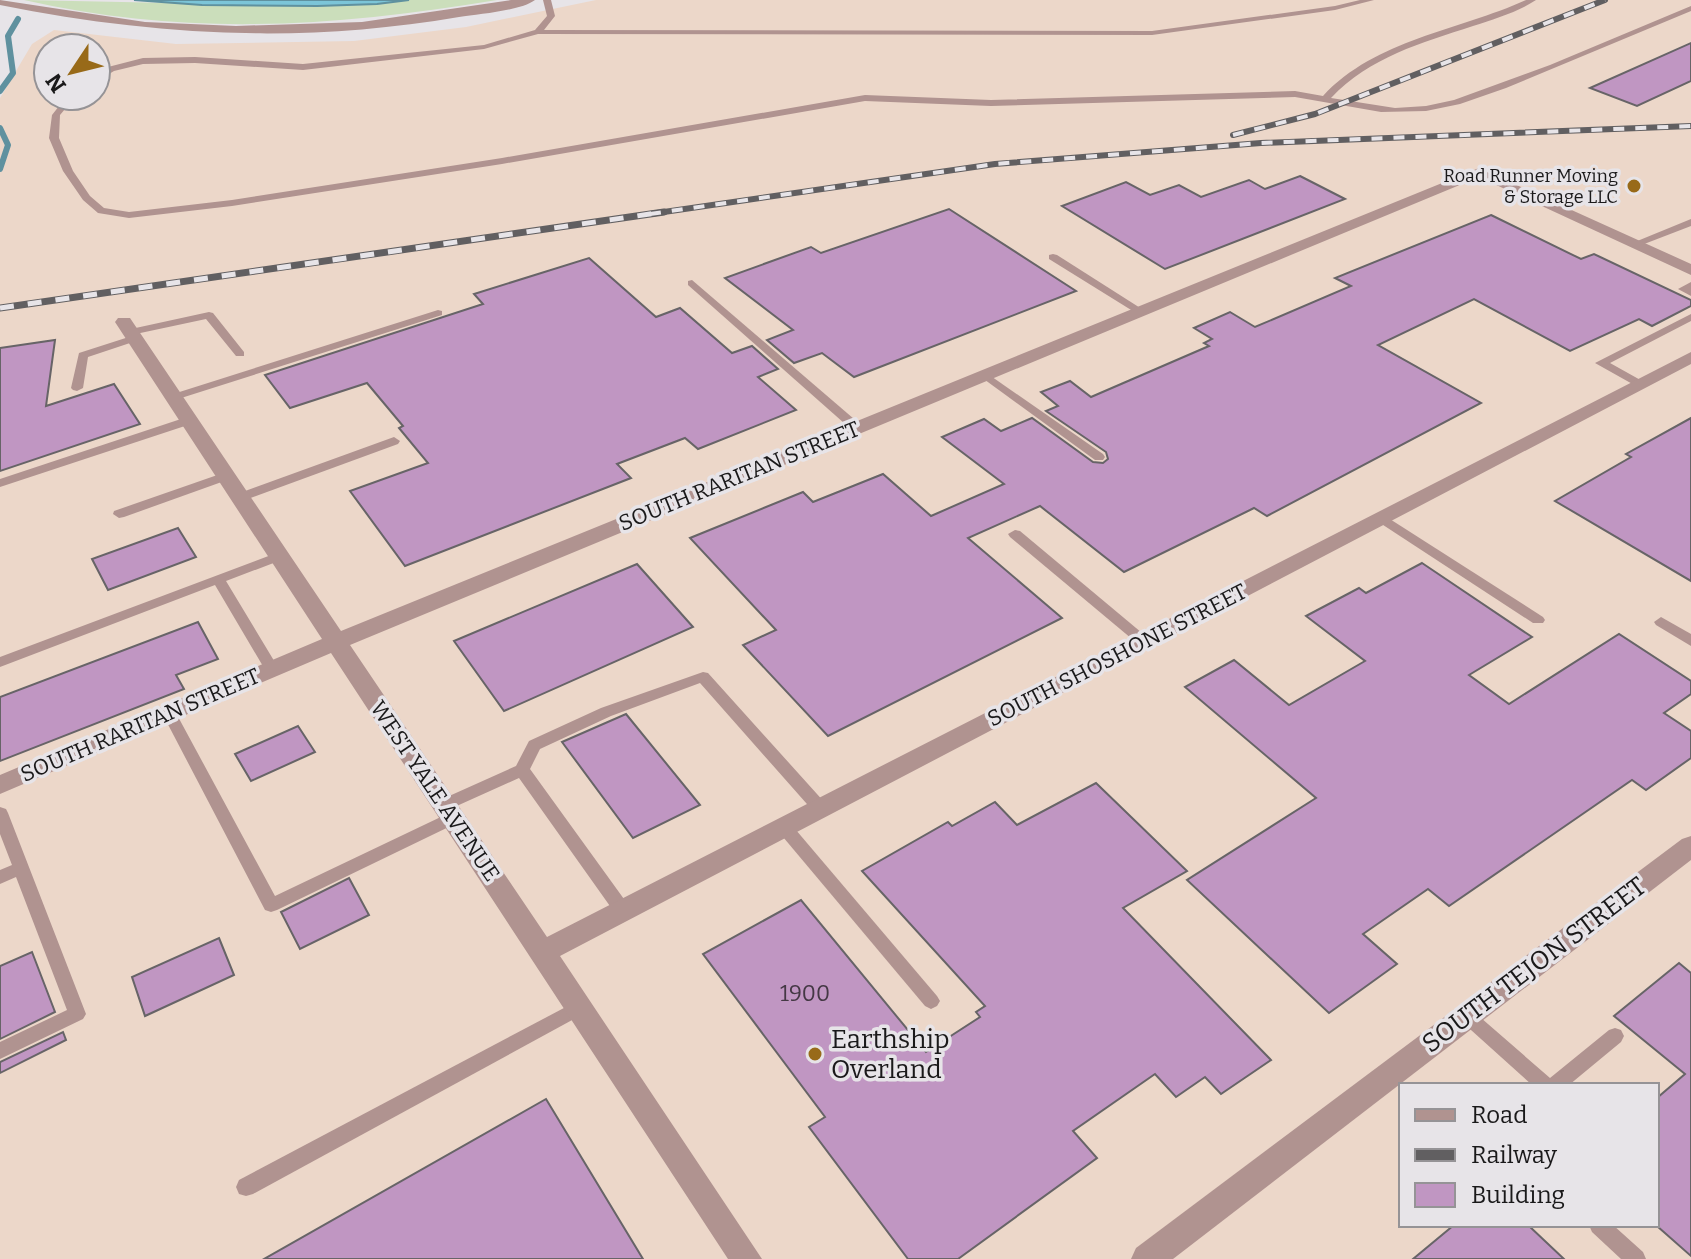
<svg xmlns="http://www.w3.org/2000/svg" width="1691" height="1259" font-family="Bitter,serif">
<rect width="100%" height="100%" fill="#e7e4e8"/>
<path fill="#ecd7c9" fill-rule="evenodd" d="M596,0h1095v1259h-1691v-1161l32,-54 22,-14 122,14 178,-3 112,-14zM48,48h48v48h-48zM1401,1085h256v140h-256z"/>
<path fill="#cbdebb" d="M24,0l293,6 60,-2 32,-4h88c-164,27 -309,37 -473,0z"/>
<polygon fill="#7cc5d8" stroke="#5f919f" stroke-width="2" points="134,0 409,0 377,4 317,6 202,5"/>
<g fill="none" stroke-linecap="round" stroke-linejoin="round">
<g stroke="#5f919f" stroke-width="6">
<polyline points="0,91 13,73 8,36 18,19"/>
<polyline points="0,128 8,145 0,169"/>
</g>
</g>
<g fill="#c096c2" stroke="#676467" stroke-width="2">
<polygon points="1691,43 1691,81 1637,106 1590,88"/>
<polygon points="1300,176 1345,199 1165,269 1062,206 1126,182 1150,195 1179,185 1201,197 1249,180 1265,189"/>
<polygon points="949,209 1076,291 854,377 822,353 794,363 767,340 793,330 725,278 811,247 821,253"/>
<polygon points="1491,215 1581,259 1594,254 1691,300 1691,306 1652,326 1639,319 1570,351 1474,299 1378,345 1481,403 1267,516 1254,508 1124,572 1040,506 968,538 1062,618 828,736 743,645 776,630 690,538 803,492 813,502 883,474 931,516 1004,484 942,437 984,419 1001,431 1032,418 1093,462 1103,463 1108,459 1106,452 1046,411 1058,406 1041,392 1070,381 1091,397 1209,346 1204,343 1212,339 1194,328 1230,312 1255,327 1351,286 1335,278"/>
<polygon points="589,258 656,317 680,308 732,353 752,346 778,369 758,377 796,410 698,449 685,438 617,464 631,478 405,566 350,491 428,463 399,428 403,426 367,383 290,408 265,375 483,304 474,294"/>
<polygon points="55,340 46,406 114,384 140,424 0,471 0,348"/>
<polygon points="1691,418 1691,581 1555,501 1631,457 1626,454"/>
<polygon points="178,528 196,557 108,590 92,559"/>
<polygon points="1422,563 1532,637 1469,675 1509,704 1619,634 1691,681 1691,694 1664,713 1691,731 1691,758 1646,790 1632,780 1449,906 1428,889 1363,934 1397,964 1329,1013 1187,880 1316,798 1185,687 1234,660 1289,705 1365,661 1306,616 1359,588 1366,593"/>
<polygon points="637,564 693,627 504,711 454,641"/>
<polygon points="198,622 218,659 176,675 184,689 0,761 0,697"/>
<polygon points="626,714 700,805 633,838 562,742"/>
<polygon points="298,726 315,752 251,781 235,754"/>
<polygon points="1096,783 1187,871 1123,908 1271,1060 1221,1094 1205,1077 1176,1097 1155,1074 1073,1131 1097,1158 958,1259 908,1259 809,1127 825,1117 703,954 801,900 926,1052 980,1017 976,1012 985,1006 862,871 948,822 952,826 995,802 1017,825"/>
<polygon points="349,878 369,915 300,949 281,912"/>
<polygon points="219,938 234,975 145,1016 132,977"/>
<polygon points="32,952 55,1012 0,1039 0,966"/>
<polygon points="1679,963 1691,973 1691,1256 1657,1226 1657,1098 1685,1074 1614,1016"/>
<polygon points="63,1032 66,1040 0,1073 0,1062"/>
<polygon points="546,1099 643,1259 264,1259"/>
<polygon points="1454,1225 1528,1225 1564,1259 1413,1259"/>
</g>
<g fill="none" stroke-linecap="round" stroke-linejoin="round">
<g fill="#b09390" fill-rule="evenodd">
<polygon points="543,0 551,0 555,16 544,30 1152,31 1335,6 1360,0 1374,0 1335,10 1152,35 538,34 484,49 303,70 195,63 143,64 114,71 96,82 96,75 108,67 143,58 195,57 303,64 484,45 535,30 547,16"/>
<path d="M1526,0h10c-18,12 -42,19 -63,26 -52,17 -103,31 -142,72l64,10 31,-2 28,-6 96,-35 141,-59v5l-185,77 -46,16 -34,7 -45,1 -86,-15 -304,9 -126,-5 -363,63 -270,42 -103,12 -31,-5 -15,-13 -20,-29 -14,-33 3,-23 15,-19h9l-16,19 -1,23 14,33 17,25 14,12 25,4 103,-12 270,-42 363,-63 126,5 304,-9 28,5c53,-57 135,-65 203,-96z"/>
<polygon points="1691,219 1691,226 1639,246 1630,244"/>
<polygon points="1053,254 1057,255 1145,311 1144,313 1136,313 1049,259 1049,255"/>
<polygon points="692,280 861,425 863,428 861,431 853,431 688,285 688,281"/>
<polygon points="1691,282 1691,296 1678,289"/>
<polygon points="438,310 442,311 442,315 178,399 174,401 168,397 170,395"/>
<polygon points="209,312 213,313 244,352 244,356 236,356 206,319 131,335 125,332 131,329"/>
<polygon points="1691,314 1691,321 1610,363 1644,382 1644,386 1636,386 1595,363"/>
<polygon points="135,335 141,338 139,340 88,357 83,388 77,391 73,390 71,388 79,353"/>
<polygon points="985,372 1103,454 1105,457 1103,460 1095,460 981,377 979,375"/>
<polygon points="190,416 196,420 194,423 0,487 0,479"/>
<polygon points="394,437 400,441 398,444 245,500 241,501 235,497 237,494"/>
<polygon points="226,472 232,476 230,479 124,517 119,518 113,514 114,511"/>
<polygon points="1382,514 1543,617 1545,620 1543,623 1533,623 1377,521 1376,518"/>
<polygon points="1015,530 1020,531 1148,638 1150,641 1148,644 1138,644 1010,537 1008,534"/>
<polygon points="279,552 284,553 286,556 284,559 226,581 279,669 277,673 267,673 215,585 0,667 0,657"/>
<polygon points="1661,617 1691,634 1691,646 1656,625 1654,622"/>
<polygon points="703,672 708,673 826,804 828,808 826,812 820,814 814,812 700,683 611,716 540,749 530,769 629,906 631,911 629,916 623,918 617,916 519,778 450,809 444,811 438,809 436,805 438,801 516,766 529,741 601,708"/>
<polygon points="169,708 174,709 176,713 275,896 447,814 453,812 459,814 461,818 459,822 277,910 271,912 265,910 162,713 164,709"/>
<polygon points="0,807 6,809 8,813 86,1014 83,1019 0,1059 0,1042 67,1010 16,877 0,884 0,870 12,865 0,834"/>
<polygon points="784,821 790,823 937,996 940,1001 937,1006 931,1009 925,1006 778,831 776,827 778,823"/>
<polygon points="579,1000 585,1003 588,1008 585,1013 253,1194 246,1196 239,1194 236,1187 239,1180"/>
<polygon points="1467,1008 1473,1011 1550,1078 1609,1030 1615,1028 1621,1030 1624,1036 1621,1042 1569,1085 1532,1085 1461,1021 1458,1016 1461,1011"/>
<polygon points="1589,1225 1613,1225 1643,1252 1646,1259 1621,1259 1592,1232"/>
</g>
<g fill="#b09390" fill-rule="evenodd">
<polygon points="1479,168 1691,264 1691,275 1479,177 350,645 547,937 1691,352 1691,364 560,956 762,1259 728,1259 331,653 0,794 0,775 322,639 115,322 118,318 130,318 341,631"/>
<polygon points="1691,836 1691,860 1173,1259 1131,1259 1136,1248 1682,839"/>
</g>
<path fill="#b09390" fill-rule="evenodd" d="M0,0l145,22 91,4 126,-4 149,-22h24c-15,11 -56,14 -76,17 -158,27 -303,19 -459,-12z"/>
<g stroke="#615f61" stroke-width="6">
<g id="rail-far1">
<polyline points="1233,135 1315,114 1605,0"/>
<polyline points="650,214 995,164 1261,143 1691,126"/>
</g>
</g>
<g stroke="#615f61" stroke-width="7">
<polyline id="rail" points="0,308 664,212"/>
</g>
<use href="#rail-far1" stroke="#e7e4e8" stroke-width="4" stroke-dasharray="11" stroke-linecap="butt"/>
<use href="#rail" stroke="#e7e4e8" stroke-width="5" stroke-dasharray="14" stroke-linecap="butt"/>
</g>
<g fill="#986a19" stroke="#e7e4e8" stroke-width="3">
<circle cx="1634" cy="186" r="8"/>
<circle cx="815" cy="1054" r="8"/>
</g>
<g text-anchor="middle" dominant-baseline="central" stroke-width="7" stroke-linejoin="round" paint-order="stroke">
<g font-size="18" fill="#1a191a" stroke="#e7e4e8" text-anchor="end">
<text x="1618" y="176">Road Runner Moving<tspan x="1618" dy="21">&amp; Storage LLC</tspan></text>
</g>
<g font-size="22" fill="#1a191a" stroke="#e7e4e8">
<text transform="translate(739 476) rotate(-22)">SOUTH RARITAN STREET</text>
<text transform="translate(1117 655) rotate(-27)">SOUTH SHOSHONE STREET</text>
<text transform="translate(140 725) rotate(-23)">SOUTH RARITAN STREET</text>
<text transform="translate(435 791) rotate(56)">WEST YALE AVENUE</text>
</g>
<g font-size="22" fill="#443844">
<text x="805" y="993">1900</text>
</g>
<g font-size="26" fill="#1a191a" stroke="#e7e4e8">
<text transform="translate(1534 965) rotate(-37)">SOUTH TEJON STREET</text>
</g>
<g font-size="26" fill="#1a191a" stroke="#e7e4e8" text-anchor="start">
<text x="831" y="1039">Earthship<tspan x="831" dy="30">Overland</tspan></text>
</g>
</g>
<rect x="1399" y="1083" width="260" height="144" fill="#e7e4e8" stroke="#959396" stroke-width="2"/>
<rect x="1415" y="1109" width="40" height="12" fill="#b09390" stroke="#959396" stroke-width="2"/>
<text x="1471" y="1123" font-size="24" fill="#1a191a">Road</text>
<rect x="1415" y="1149" width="40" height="12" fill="#615f61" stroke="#959396" stroke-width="2"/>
<text x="1471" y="1163" font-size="24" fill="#1a191a">Railway</text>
<rect x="1415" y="1183" width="40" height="24" fill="#c096c2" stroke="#959396" stroke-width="2"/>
<text x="1471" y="1203" font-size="24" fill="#1a191a">Building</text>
<g transform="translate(72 72) rotate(235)"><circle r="38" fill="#e7e4e8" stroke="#959396" stroke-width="2"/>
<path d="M0-6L14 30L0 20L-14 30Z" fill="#986a19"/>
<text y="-12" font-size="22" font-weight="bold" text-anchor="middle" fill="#1a191a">N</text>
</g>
</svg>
